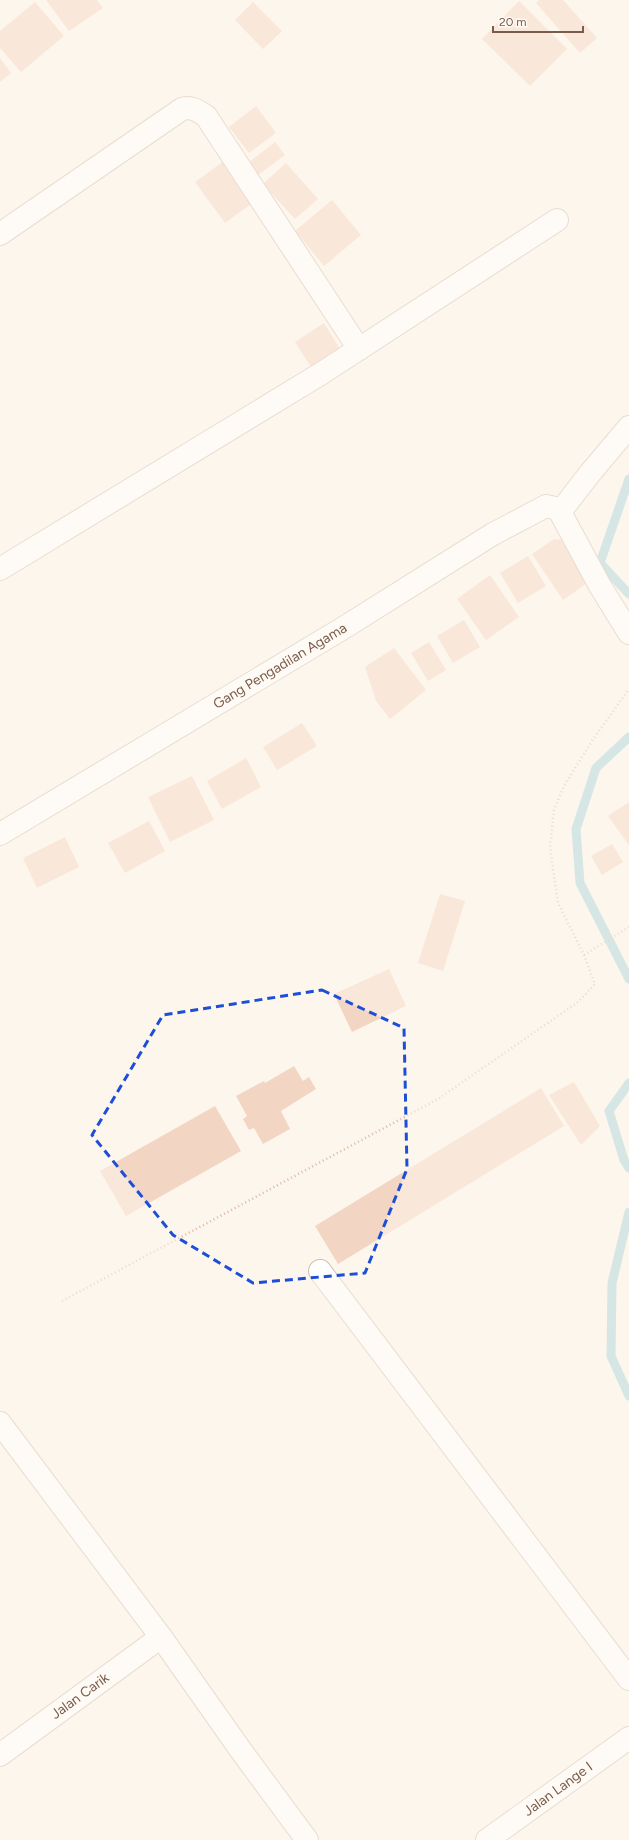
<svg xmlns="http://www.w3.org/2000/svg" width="629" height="1840" font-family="Figtree,sans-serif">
<rect width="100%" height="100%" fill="#fdf6ec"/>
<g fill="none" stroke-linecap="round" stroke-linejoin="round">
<g stroke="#a5d3da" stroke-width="9">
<polyline points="629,479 600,563 629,594"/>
<polyline points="629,737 596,768 576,829 580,883 629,979"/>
<polyline points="629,1083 609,1111 624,1160 629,1168"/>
<polyline points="629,1212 612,1283 611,1356 629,1396"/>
</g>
</g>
<g fill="#f3d5c3">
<polygon points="46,0 97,0 103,8 69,31"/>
<polygon points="539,0 563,0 597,38 580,53 536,3"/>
<polygon points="519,1 567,49 530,86 482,39"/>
<polygon points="35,2 64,36 21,72 0,48 0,31"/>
<polygon points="253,2 282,31 263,49 235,20"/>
<polygon points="0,58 11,73 0,82"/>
<polygon points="256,106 276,133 249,153 229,127"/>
<polygon points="275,142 285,155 258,175 248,163"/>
<polygon points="224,161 254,202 225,223 195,182"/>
<polygon points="286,163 318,199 295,219 263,184"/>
<polygon points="332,200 361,235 324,266 295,231"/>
<polygon points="324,323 343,354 314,372 295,342"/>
<polygon points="554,539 565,540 590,581 563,600 532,554"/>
<polygon points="528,556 546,586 518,603 500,573"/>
<polygon points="490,575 519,617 486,640 457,599"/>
<polygon points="464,620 480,647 453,663 437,636"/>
<polygon points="429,642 446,670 428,681 411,653"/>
<polygon points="394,648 426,690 390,719 376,701 365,667"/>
<polygon points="302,723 317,746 277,770 263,747"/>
<polygon points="246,758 261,787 222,809 207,781"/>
<polygon points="192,776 214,820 170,842 148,797"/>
<polygon points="629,802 629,845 608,816"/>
<polygon points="149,821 165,851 125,873 108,843"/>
<polygon points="65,837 79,867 37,888 23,858"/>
<polygon points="612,844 623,862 602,875 591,856"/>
<polygon points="440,894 465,901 443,971 418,963"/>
<polygon points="389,969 406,1006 352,1032 334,994"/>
<polygon points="294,1066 303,1081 309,1077 316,1089 281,1111 290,1129 263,1144 254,1128 249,1130 243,1119 247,1116 236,1096 264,1081 265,1083"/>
<polygon points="574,1082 600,1126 581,1145 549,1095"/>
<polygon points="541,1088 564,1126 338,1264 315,1226"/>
<polygon points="215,1106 241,1151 126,1216 100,1171"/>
</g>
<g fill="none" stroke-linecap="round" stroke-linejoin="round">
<g stroke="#d1beb0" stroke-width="24">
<g id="street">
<path d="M0,234l182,-125c9,-3 16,2 24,7l153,233"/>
<polyline points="560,512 591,472 629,427"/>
<polyline points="0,569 322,373 557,220"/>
<polyline points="0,834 345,627 493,534 546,506 555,508 560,512 600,586 629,633"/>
<polyline points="320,1271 629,1679"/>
<polyline points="0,1423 161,1637 242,1752 307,1840"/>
<polyline points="0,1755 161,1637"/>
<polyline points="487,1840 629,1738"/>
</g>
</g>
<g stroke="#d9b8a5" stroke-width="2.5" stroke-dasharray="1 3" stroke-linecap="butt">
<polyline points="584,955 629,927"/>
<polyline points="62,1301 438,1099 578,1002 595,984 584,955 558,903 550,847 554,810 564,786 594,738 629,689"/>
</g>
<use href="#street" stroke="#fff" stroke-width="22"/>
</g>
<path d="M0 0H629V1840H0ZM322,990l82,38 3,141 -42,104 -112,10 -80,-48 -81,-100 71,-120z" fill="#fdf6ec" fill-opacity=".55" fill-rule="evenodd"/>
<path fill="none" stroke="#1d4ed8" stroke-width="3" stroke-dasharray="8 5" stroke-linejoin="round" d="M322,990l82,38 3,141 -42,104 -112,10 -80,-48 -81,-100 71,-120z"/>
<g text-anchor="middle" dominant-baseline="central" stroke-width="3" stroke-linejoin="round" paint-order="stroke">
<g font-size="14" fill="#7a5c4d" stroke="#fffaf3">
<text transform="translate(280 666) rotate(-31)">Gang Pengadilan Agama</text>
<text transform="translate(80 1696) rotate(-36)">Jalan Carik</text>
<text transform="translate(558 1789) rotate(-36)">Jalan Lange I</text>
</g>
</g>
<path d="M493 26v6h90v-6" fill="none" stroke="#7a5c4d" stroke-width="2"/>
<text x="499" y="26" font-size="12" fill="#7a5c4d" stroke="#fffaf3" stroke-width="3" paint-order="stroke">20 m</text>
</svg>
